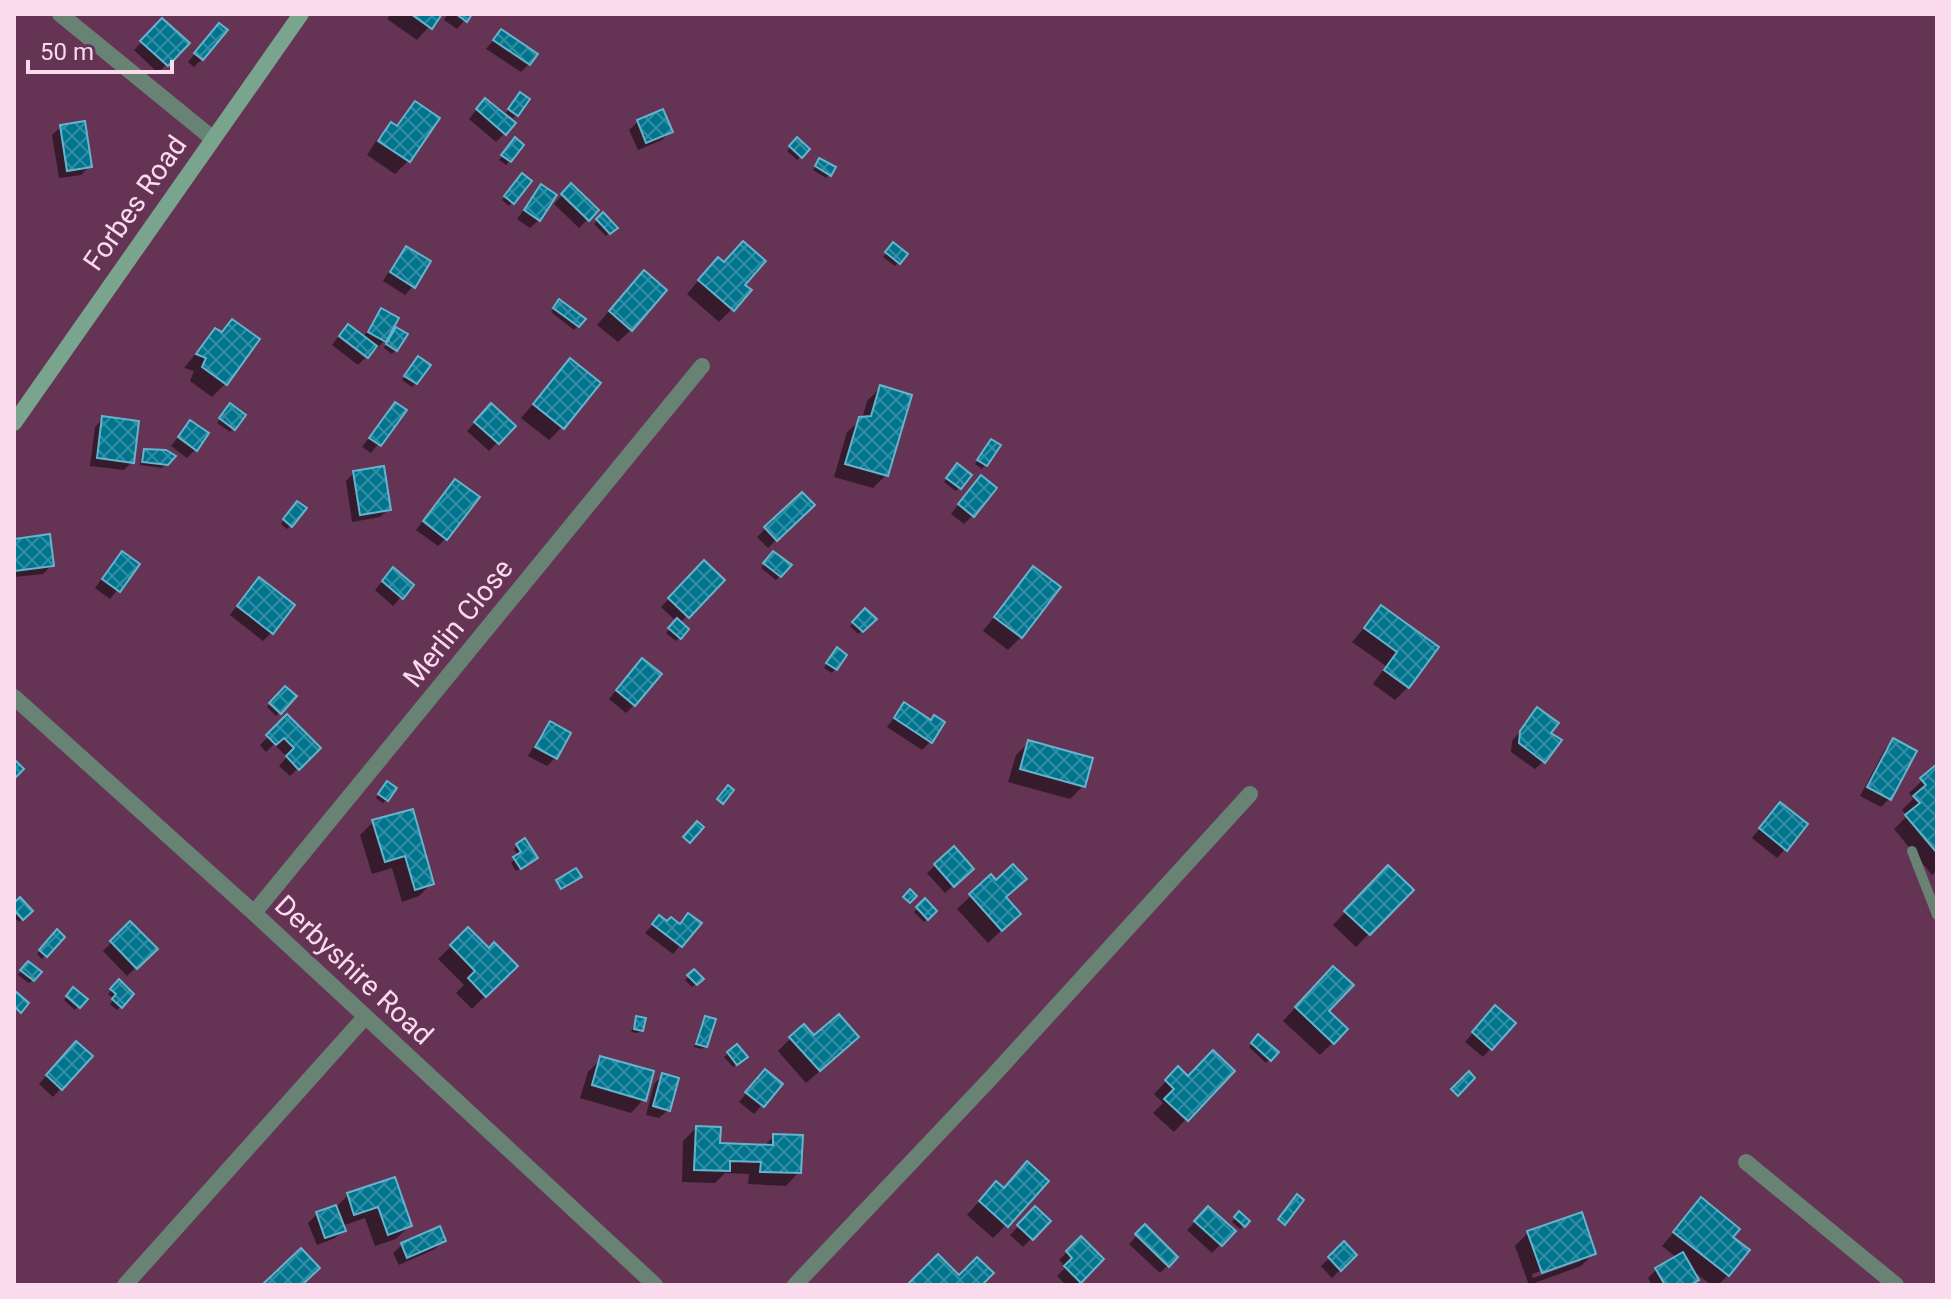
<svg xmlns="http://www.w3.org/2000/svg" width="1951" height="1299" font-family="Roboto,sans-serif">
<defs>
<pattern id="building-cross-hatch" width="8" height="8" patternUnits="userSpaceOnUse" patternTransform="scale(2)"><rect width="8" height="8" fill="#00738d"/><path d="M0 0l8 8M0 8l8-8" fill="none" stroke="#338da3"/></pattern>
</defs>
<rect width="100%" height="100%" fill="#653354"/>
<g fill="#0007" fill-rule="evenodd">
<polygon points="391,14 440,14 417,40 387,19"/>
<polygon points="448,14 470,14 457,29 444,20"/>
<polygon points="162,21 187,43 158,73 134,50"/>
<polygon points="501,31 529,64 521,72 486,49"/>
<polygon points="211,34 202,59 194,67 188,62"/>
<polygon points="516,98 517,115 513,118 506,113"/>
<polygon points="415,103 437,118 408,161 395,174 367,155 378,138 391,125 395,127"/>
<polygon points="477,109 505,133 496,142 469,119"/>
<polygon points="662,112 670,132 662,140 638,150 629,130 638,122"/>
<polygon points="61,127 90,166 81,175 59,178 52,135"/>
<polygon points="797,140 807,149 797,160 787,151"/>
<polygon points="512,143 522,145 506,165 499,160"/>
<polygon points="820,160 830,174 826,178 813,170"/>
<polygon points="519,179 512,202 509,206 502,200"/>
<polygon points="571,186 597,210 579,228 554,204"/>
<polygon points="541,187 539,220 530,228 517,219"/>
<polygon points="603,215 615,228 606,236 594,224"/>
<polygon points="893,245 905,255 895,266 883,257"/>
<polygon points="406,248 413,286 405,295 383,281 398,257"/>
<polygon points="705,273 742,285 732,309 719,322 687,294"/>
<polygon points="631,286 631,330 618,342 597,325"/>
<polygon points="556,305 583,319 574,330 551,312"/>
<polygon points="382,311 385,340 376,349 363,337"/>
<polygon points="232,321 257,339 225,384 212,397 190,381 194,371 184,368 215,330 220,333"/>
<polygon points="393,333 396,350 392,354 384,348"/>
<polygon points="338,337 365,358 358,365 332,345"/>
<polygon points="570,361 562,427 549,440 521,418"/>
<polygon points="415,362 416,383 412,387 402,380"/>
<polygon points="880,388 886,475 873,488 834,477 847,432 862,419 867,401"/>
<polygon points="395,404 404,411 371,453 362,447"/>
<polygon points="491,406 513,426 489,451 467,431"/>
<polygon points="227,409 233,428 230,432 217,423"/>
<polygon points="103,418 132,462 124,470 90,466 95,427"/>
<polygon points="190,422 195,450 187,458 171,446"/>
<polygon points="988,445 998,446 982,469 975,464"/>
<polygon points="145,451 173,457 162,468 140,465 141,455"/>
<polygon points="953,470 960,487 956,491 944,482"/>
<polygon points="354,473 389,509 380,517 352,522 346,481"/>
<polygon points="973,486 973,515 964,524 951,514"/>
<polygon points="447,489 446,538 438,546 416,530"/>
<polygon points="801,494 812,505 768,548 757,537"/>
<polygon points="294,507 291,525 287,529 281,524"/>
<polygon points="14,541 52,565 43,574 14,577"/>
<polygon points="770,557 789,565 776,580 761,568"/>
<polygon points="114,562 137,565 110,599 95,588"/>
<polygon points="704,563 722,580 680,623 687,629 676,641 666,633 676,621 661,607"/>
<polygon points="1033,568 1021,637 1008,650 983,631"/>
<polygon points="385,578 401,597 393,606 375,590"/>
<polygon points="250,588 272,632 263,641 230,615"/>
<polygon points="1381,608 1436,648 1408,687 1395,700 1373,684 1386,666 1352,642"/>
<polygon points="865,611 874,619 858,634 850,626"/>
<polygon points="834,654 845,655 832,673 824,668"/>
<polygon points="634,669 634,705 626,713 609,699"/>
<polygon points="285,688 294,697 276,716 267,707"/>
<polygon points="904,705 930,742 922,750 887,727"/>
<polygon points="1537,710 1548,733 1544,761 1535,769 1511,752 1512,741"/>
<polygon points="288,717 318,748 290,776 279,766 287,757 274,744 266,752 260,745"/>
<polygon points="550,724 568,734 555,758 547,766 528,756 542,732"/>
<polygon points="1894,741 1889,799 1881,807 1860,796 1885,749"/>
<polygon points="1029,742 1083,786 1070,799 1008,782 1016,755"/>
<polygon points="1937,767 1937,870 1932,875 1894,829 1907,816 1902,810 1913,799 1909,793"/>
<polygon points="384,787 387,799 383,803 376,798"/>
<polygon points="1772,813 1785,849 1777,858 1752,838"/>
<polygon points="373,822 432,883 419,896 402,902 392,868 372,874 360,835"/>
<polygon points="517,846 532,862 516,871 511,863 518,856 514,849"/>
<polygon points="936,865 963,877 945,893 927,873"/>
<polygon points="1388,868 1411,890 1356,947 1333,925"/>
<polygon points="991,877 1005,927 988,943 957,909"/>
<polygon points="925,901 935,911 924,922 914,912"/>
<polygon points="14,906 30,911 19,922 14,917"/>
<polygon points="659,918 667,923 679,926 699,923 673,954 645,933"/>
<polygon points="130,924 155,949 127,976 103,951"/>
<polygon points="468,930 489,950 515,966 472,1009 456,993 464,985 438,959"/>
<polygon points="57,932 62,937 42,959 37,954"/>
<polygon points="24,967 33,980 29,983 18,975"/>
<polygon points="694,971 701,979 692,987 685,980"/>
<polygon points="1320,981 1333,1042 1320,1055 1283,1021"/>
<polygon points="119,982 132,994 117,1010 110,1004 114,999 108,994"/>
<polygon points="73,989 85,999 75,1010 64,1000"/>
<polygon points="1487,1016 1491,1048 1483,1057 1465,1042"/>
<polygon points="637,1018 641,1030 638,1033 631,1032"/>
<polygon points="705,1018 705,1046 702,1049 694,1047 702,1021"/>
<polygon points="1258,1037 1276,1052 1266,1063 1249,1047"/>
<polygon points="791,1038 814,1038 844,1050 806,1083 778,1051"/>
<polygon points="737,1047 745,1056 733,1067 724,1057"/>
<polygon points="68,1052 61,1088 53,1097 39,1084"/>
<polygon points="601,1059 644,1099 631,1113 580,1098 588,1072"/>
<polygon points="1178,1069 1186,1119 1174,1132 1153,1113 1163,1103 1154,1094"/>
<polygon points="663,1075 668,1110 659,1118 646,1115 654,1084"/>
<polygon points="757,1080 780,1084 754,1114 739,1102"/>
<polygon points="696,1128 718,1144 764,1146 774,1136 799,1172 786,1186 748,1184 749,1174 725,1173 715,1183 682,1182 683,1141"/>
<polygon points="393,1180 409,1226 396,1239 375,1246 365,1218 342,1226 343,1230 335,1238 317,1245 308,1223 317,1214 336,1207 348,1195"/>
<polygon points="983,1197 1006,1225 993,1238 967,1215"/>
<polygon points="1701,1200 1730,1237 1728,1275 1718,1285 1711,1285 1691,1269 1697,1280 1692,1285 1652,1285 1648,1278 1656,1270 1677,1258 1662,1246"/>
<polygon points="1208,1208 1233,1231 1212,1253 1187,1230"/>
<polygon points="1035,1209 1048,1221 1023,1247 1010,1235"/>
<polygon points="1239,1214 1247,1221 1240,1229 1232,1222"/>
<polygon points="1145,1227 1176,1257 1160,1273 1129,1244"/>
<path d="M1528,1233l66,20 -13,13 -52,19 -14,-39zM1581,1257v4l-48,17 -1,-4z"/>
<polygon points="1081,1239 1102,1259 1076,1285 1066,1285 1057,1276 1066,1267 1059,1260"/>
<polygon points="444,1240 435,1249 399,1265 393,1253 402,1245"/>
<polygon points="1344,1244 1354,1255 1332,1278 1321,1266"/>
</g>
<g fill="url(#building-cross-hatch)" stroke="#65b3cc" stroke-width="2">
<polygon points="411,14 442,14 432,29"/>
<polygon points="456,14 472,14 467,22"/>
<polygon points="162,18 190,43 168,66 140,41"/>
<polygon points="219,23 228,30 203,60 194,53"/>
<polygon points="501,29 538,54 530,65 493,40"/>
<polygon points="520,92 530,99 518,116 508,109"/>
<polygon points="485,98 516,123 506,135 476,109"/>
<polygon points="415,101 440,118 410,162 378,141 391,122 397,126"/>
<polygon points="663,109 673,132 646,143 637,120"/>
<polygon points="85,121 92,167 67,171 60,125"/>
<polygon points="515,137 524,145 511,162 501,155"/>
<polygon points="797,137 810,149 802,158 789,146"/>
<polygon points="819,158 836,167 831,176 815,166"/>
<polygon points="522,173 532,181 514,204 504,196"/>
<polygon points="571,183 599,210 589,221 561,194"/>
<polygon points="541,184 557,195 540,221 524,210"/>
<polygon points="603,212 618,228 610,234 596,219"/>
<polygon points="743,241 766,261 745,285 752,290 734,311 698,280 718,257 724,262"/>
<polygon points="893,242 908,254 900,264 885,252"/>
<polygon points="406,246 431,261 415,288 390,272"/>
<polygon points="644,270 667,290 632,331 609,311"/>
<polygon points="559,299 586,319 579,327 553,308"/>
<polygon points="381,308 399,318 386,342 368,332"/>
<polygon points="232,319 260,339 227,385 202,367 206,358 196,354 215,328 222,332"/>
<polygon points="348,324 377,346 368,358 339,336"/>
<polygon points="396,327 408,334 397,351 386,344"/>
<polygon points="418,356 431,365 417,384 404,376"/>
<polygon points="570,358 601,383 564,429 533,404"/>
<polygon points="880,385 912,395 888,476 845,464 859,417 871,416"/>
<polygon points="395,402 407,410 381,446 369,438"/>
<polygon points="230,403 246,415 235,430 219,418"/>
<polygon points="491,403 516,426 499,444 474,422"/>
<polygon points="102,416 139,421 134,463 97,458"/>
<polygon points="190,420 209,433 197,451 178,437"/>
<polygon points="991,439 1001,445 987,466 977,460"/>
<polygon points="144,449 166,450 176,456 168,465 142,462"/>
<polygon points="957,463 972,475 961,489 946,478"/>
<polygon points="384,466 391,510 360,515 353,471"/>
<polygon points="981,475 997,488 974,517 958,504"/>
<polygon points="455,479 480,497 447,540 423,521"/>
<polygon points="802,492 815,505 777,541 764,527"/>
<polygon points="297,501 307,508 292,527 283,519"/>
<polygon points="50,534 54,566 14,571 14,539"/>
<polygon points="122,551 140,564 120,592 102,579"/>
<polygon points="773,551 792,565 781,577 763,563"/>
<polygon points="704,560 725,580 689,618 668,598"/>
<polygon points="1033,566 1061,587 1022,638 994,617"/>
<polygon points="393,567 414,585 403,599 382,581"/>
<polygon points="259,577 295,605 273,634 237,606"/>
<polygon points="1381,605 1439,647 1409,688 1384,670 1397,652 1364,628"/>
<polygon points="865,608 877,619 863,632 852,622"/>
<polygon points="677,618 689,629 681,639 668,628"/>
<polygon points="837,647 847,655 837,670 826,663"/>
<polygon points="642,658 662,674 635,706 616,690"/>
<polygon points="285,686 297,696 281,714 269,703"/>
<polygon points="904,702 931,720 934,715 945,722 932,743 894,718"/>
<polygon points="1537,707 1559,723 1551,733 1562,740 1545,763 1519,743 1520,731"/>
<polygon points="287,714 321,748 299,770 286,756 294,748 284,738 276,745 266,735"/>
<polygon points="550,721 571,733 557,759 535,747"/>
<polygon points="1893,738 1917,751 1891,800 1867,787"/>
<polygon points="1028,740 1093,758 1085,787 1020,769"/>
<polygon points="14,759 24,769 16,777 14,775"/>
<polygon points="1937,764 1937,853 1905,815 1920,803 1913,796 1926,785 1920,778"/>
<polygon points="387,781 397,788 388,801 378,794"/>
<polygon points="728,785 734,790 723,804 717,799"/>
<polygon points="1780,802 1808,824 1787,851 1759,828"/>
<polygon points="413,809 434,884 415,890 405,856 385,862 372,820"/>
<polygon points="697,821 704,827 690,843 683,837"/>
<polygon points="525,838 538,858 521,869 513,857 521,852 516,844"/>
<polygon points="954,846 974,869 954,887 934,864"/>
<polygon points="1013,864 1027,879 1006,897 1021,914 1002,931 969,894 991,874 996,880"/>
<polygon points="1388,865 1414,890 1370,935 1344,911"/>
<polygon points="576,868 582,877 561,889 556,880"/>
<polygon points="910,889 917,896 910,903 903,897"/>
<polygon points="20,897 33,911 23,920 14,910 14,903"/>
<polygon points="925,898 937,911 928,920 916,907"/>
<polygon points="688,913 702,923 682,947 652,924 659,915 667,921 671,917 680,924"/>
<polygon points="130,921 158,949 137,969 110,941"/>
<polygon points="468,927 489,948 494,942 518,966 486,997 468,978 475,971 450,945"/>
<polygon points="57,929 65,937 47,957 39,950"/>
<polygon points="28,961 42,972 34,981 20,970"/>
<polygon points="1333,966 1354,985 1329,1011 1348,1029 1334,1044 1295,1007"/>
<polygon points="694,969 704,979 697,985 687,975"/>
<polygon points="119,979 134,994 122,1008 112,999 116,994 110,989"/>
<polygon points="73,987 88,999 80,1008 66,996"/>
<polygon points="14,990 29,1003 21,1013 14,1006"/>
<polygon points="1495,1005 1516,1023 1492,1050 1472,1032"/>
<polygon points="839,1014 859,1037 820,1071 789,1037 804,1024 814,1035"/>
<polygon points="636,1016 646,1018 643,1031 634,1029"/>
<polygon points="705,1016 716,1019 707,1047 696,1044"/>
<polygon points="1258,1034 1279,1052 1271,1061 1251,1043"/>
<polygon points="76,1041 93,1056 62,1090 46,1075"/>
<polygon points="737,1044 748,1057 737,1065 727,1052"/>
<polygon points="1213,1050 1235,1071 1188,1121 1164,1099 1174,1089 1165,1080 1178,1066 1188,1076"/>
<polygon points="600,1056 654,1071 646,1101 592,1085"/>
<polygon points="765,1069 783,1084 764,1107 745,1092"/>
<polygon points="1469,1071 1475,1078 1458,1096 1451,1089"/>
<polygon points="662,1073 679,1078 670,1111 653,1106"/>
<polygon points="696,1126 721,1127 720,1143 773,1145 773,1134 803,1135 801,1173 760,1172 761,1162 730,1161 730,1171 694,1170"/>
<polygon points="1027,1161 1049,1181 1008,1227 979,1201 996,1181 1004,1188"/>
<polygon points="395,1177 412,1226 388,1235 378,1207 354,1215 347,1193"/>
<polygon points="1297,1194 1304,1200 1285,1225 1278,1219"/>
<polygon points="1701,1197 1740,1229 1733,1237 1750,1250 1729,1276 1673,1232"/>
<polygon points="336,1205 346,1231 325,1238 316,1212"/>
<polygon points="1035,1206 1051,1221 1033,1240 1017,1225"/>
<polygon points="1208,1206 1236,1231 1222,1246 1194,1221"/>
<polygon points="1239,1211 1250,1221 1245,1227 1234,1217"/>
<polygon points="1582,1212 1596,1254 1542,1273 1527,1231"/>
<polygon points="1145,1224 1178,1257 1169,1267 1135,1234"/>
<polygon points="440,1226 446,1241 407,1258 401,1243"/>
<polygon points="1081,1236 1104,1259 1081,1283 1064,1266 1072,1258 1066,1251"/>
<polygon points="1344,1241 1357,1255 1341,1271 1328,1257"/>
<polygon points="301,1248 320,1268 302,1285 266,1285 264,1283"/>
<polygon points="1683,1252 1699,1280 1691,1285 1665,1285 1655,1268"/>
<polygon points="938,1254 959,1275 977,1257 994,1273 982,1285 907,1285"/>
</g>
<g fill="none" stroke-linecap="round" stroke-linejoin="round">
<polyline stroke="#688374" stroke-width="10" points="1912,851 1937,915"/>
<g stroke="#688374" stroke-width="16">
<polyline points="60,14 212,138"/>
<polyline points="14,697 254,913 655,1285"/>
<polyline points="254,913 702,366"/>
<polyline points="1746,1162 1896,1285"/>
<polyline points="125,1285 365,1017"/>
<polyline points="795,1285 990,1079 1250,794"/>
</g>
<polyline stroke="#79a48d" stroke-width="16" points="14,423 301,14"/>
</g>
<g text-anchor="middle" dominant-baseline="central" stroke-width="7" stroke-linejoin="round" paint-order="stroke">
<g font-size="28" fill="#fadaed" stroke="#653354">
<text transform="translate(135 203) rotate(-55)">Forbes Road</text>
<text transform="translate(458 623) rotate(-51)">Merlin Close</text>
<text transform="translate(354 970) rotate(43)">Derbyshire Road</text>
</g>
</g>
<rect width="1951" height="1299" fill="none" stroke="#fadaed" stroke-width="32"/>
<path d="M28 60v12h144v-12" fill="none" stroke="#fadaed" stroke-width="4"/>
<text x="40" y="60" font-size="24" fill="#fadaed" stroke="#653354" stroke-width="6" paint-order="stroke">50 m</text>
</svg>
